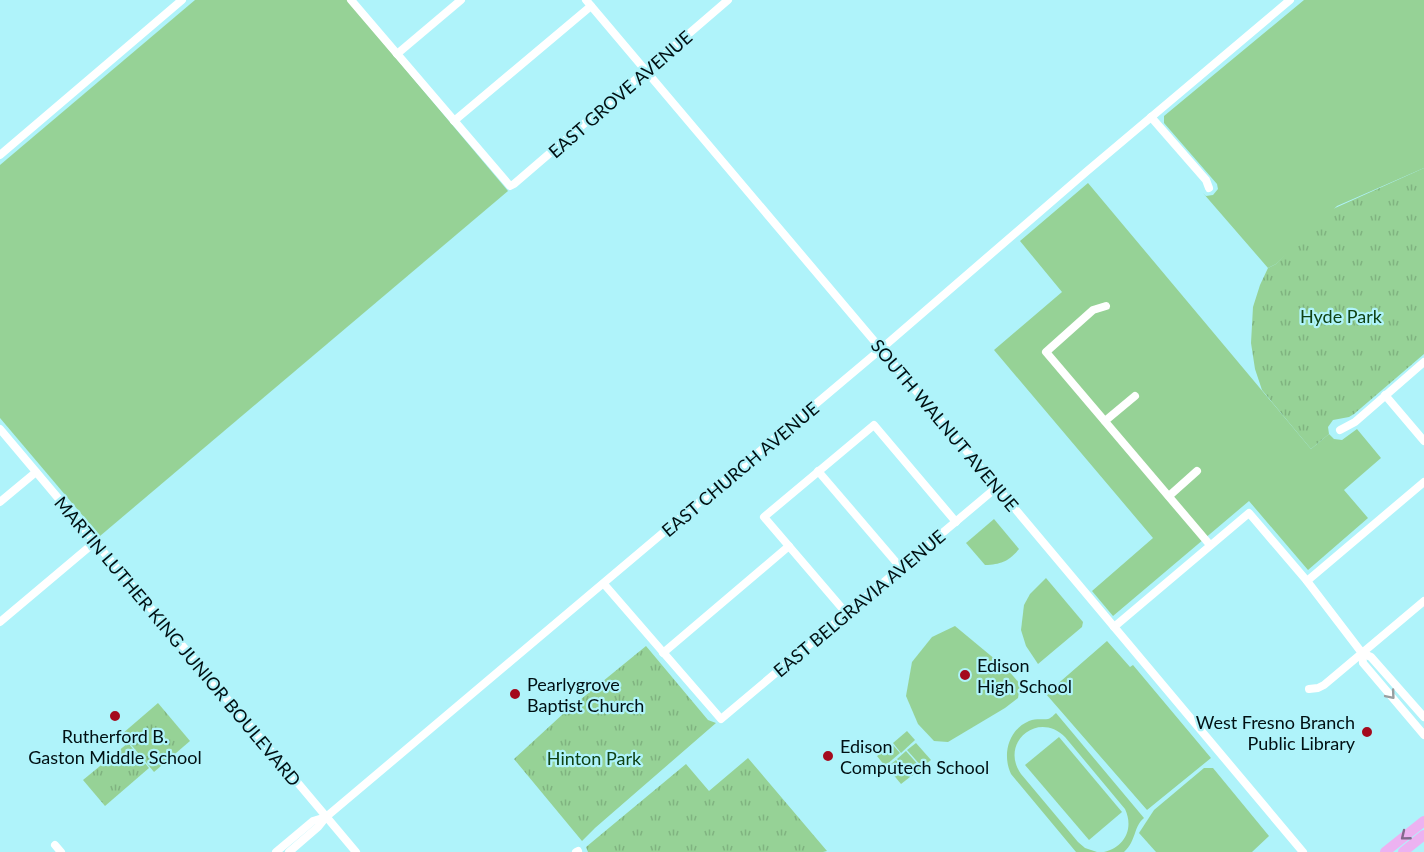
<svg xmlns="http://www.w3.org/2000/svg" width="1424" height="852" font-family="Lato,sans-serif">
<defs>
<pattern id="park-tufts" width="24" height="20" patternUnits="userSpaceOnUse" patternTransform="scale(1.5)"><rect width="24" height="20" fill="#96d296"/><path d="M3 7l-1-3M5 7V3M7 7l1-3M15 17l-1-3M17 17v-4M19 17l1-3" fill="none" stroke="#80b380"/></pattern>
</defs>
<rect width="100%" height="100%" fill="#aff3fa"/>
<g fill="#96d296">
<polygon points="195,0 347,0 508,191 100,536 0,418 0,165"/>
<polygon points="1304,0 1424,0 1424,168 1337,206 1276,264 1268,268 1203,193 1206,196 1213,195 1218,189 1217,184 1164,123 1164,116"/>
<polygon points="1088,183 1311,449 1329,434 1334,439 1342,440 1357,429 1381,458 1344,490 1368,518 1308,570 1249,501 1113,616 1092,591 1153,538 994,350 1062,292 1020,241"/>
<path d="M994,519l25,30c-11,13 -18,15 -34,16l-19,-22z"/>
<polygon points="1046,578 1083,622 1082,627 1038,664 1026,646 1021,630 1024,605 1030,594"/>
<polygon points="955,626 1008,670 1020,684 1018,698 1005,708 948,742 934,741 918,724 906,696 912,662 932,637"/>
<polygon points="1107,641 1130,667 1133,665 1211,758 1147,810 1046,694"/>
<path d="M1056,713l88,105c-11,9 -7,22 -20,34h-20c21,-5 30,-24 21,-43l-60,-72c-27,-27 -66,6 -44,37l57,68 7,6 12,4h-21l-65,-78c-9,-19 -3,-44 18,-53 8,-3 14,-1 19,-2 2,0 7,-5 8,-6z"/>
<polygon points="907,731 915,740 901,753 893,743"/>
<polygon points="1059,737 1122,812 1089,840 1025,765"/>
<polygon points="916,743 931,760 922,767 907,750"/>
<polygon points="892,744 900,753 885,766 877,756"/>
<polygon points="906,751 921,768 912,776 897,759"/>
<polygon points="896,760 910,777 901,784 887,767"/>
<polygon points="1204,768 1213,768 1269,836 1252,852 1156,852 1139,833 1154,810"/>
</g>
<g fill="url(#park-tufts)">
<polygon points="1424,168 1424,354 1354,414 1349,417 1333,420 1328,427 1329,434 1311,449 1262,390 1255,369 1251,343 1253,307 1260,285 1268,268 1276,264 1324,213"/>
<polygon points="646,646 708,720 716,723 595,828 582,841 514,759 564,713"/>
<polygon points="158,703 190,741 154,772 122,734"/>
<polygon points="128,743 149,768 105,806 83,780"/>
<polygon points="748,758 827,851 823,852 588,852 586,847 686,764 709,791"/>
</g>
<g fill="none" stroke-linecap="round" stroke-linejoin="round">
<g stroke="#fff" stroke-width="8">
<polyline points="351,0 510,186 514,184 728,0"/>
<polyline points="586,0 881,349 1303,852"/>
<polyline points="397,54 461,0"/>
<polyline points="1151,117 1206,180 1209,188"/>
<polyline points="454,121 591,6"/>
<polyline points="0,155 182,0"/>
<polyline points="1106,306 1093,310 1046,352 1210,545"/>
<polyline points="1385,395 1424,441"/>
<polyline points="1105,421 1135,396"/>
<polyline points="0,429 356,852"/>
<polyline points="1340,430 1355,422 1424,362"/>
<polyline points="818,471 901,568"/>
<polyline points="1169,496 1197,471"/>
<polyline points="0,502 36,472"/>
<polyline points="1307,581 1424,482"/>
<polyline points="604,584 721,719 997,487"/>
<polyline points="847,614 764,517 874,425 956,522"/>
<polyline points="0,622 95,542"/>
<polyline points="1114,627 1249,513 1307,581 1362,653 1363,663 1424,735"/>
<polyline points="663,653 789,546"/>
<polyline points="1362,653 1371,657 1424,717"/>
<polyline points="1309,689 1318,688 1324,685 1424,601"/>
<polyline points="55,845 61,852"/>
<polyline points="276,852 313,821 326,817"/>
<polyline points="289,852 318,827 326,817 881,349 1086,172 1290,0"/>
<polyline points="576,852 578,851"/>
</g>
<g stroke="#ecb2f1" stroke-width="10">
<polyline points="1385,852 1424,821"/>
<polyline points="1403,852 1424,835"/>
</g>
</g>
<defs><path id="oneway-chevron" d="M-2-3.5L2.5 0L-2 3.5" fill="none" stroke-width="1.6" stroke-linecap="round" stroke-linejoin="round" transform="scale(1.5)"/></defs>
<use stroke="#999fa1" href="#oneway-chevron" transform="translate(1391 695) rotate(50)"/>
<use stroke="#82698d" href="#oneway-chevron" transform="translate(1405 836) rotate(141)"/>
<g fill="#a40a1d" stroke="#aff3fa" stroke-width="2">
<circle cx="965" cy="675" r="6"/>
<circle cx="515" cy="694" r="6"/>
<circle cx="115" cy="716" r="6"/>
<circle cx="1367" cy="732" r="6"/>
<circle cx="828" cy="756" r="6"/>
</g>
<g text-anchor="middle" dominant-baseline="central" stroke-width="4.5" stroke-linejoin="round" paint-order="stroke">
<g font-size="18" fill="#001013" stroke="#aff3fa">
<text transform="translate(620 94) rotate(-41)">EAST GROVE AVENUE</text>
<text transform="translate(945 425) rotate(50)">SOUTH WALNUT AVENUE</text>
<text transform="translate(740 469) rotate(-40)">EAST CHURCH AVENUE</text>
<text transform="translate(859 603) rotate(-40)">EAST BELGRAVIA AVENUE</text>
<text transform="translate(178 641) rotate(50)">MARTIN LUTHER KING JUNIOR BOULEVARD</text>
</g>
<g font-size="18" fill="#0f4214" stroke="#aff3fa">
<text x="1341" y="316">Hyde Park</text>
<text x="594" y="758">Hinton Park</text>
</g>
<g font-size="18" fill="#001013" stroke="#aff3fa" text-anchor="start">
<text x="977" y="665">Edison<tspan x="977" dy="21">High School</tspan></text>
<text x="527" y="684">Pearlygrove<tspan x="527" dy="21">Baptist Church</tspan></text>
<text x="1355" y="722" text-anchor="end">West Fresno Branch<tspan x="1355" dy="21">Public Library</tspan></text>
<text x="115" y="736" text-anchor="middle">Rutherford B.<tspan x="115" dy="21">Gaston Middle School</tspan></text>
<text x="840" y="746">Edison<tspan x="840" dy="21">Computech School</tspan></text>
</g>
</g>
</svg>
